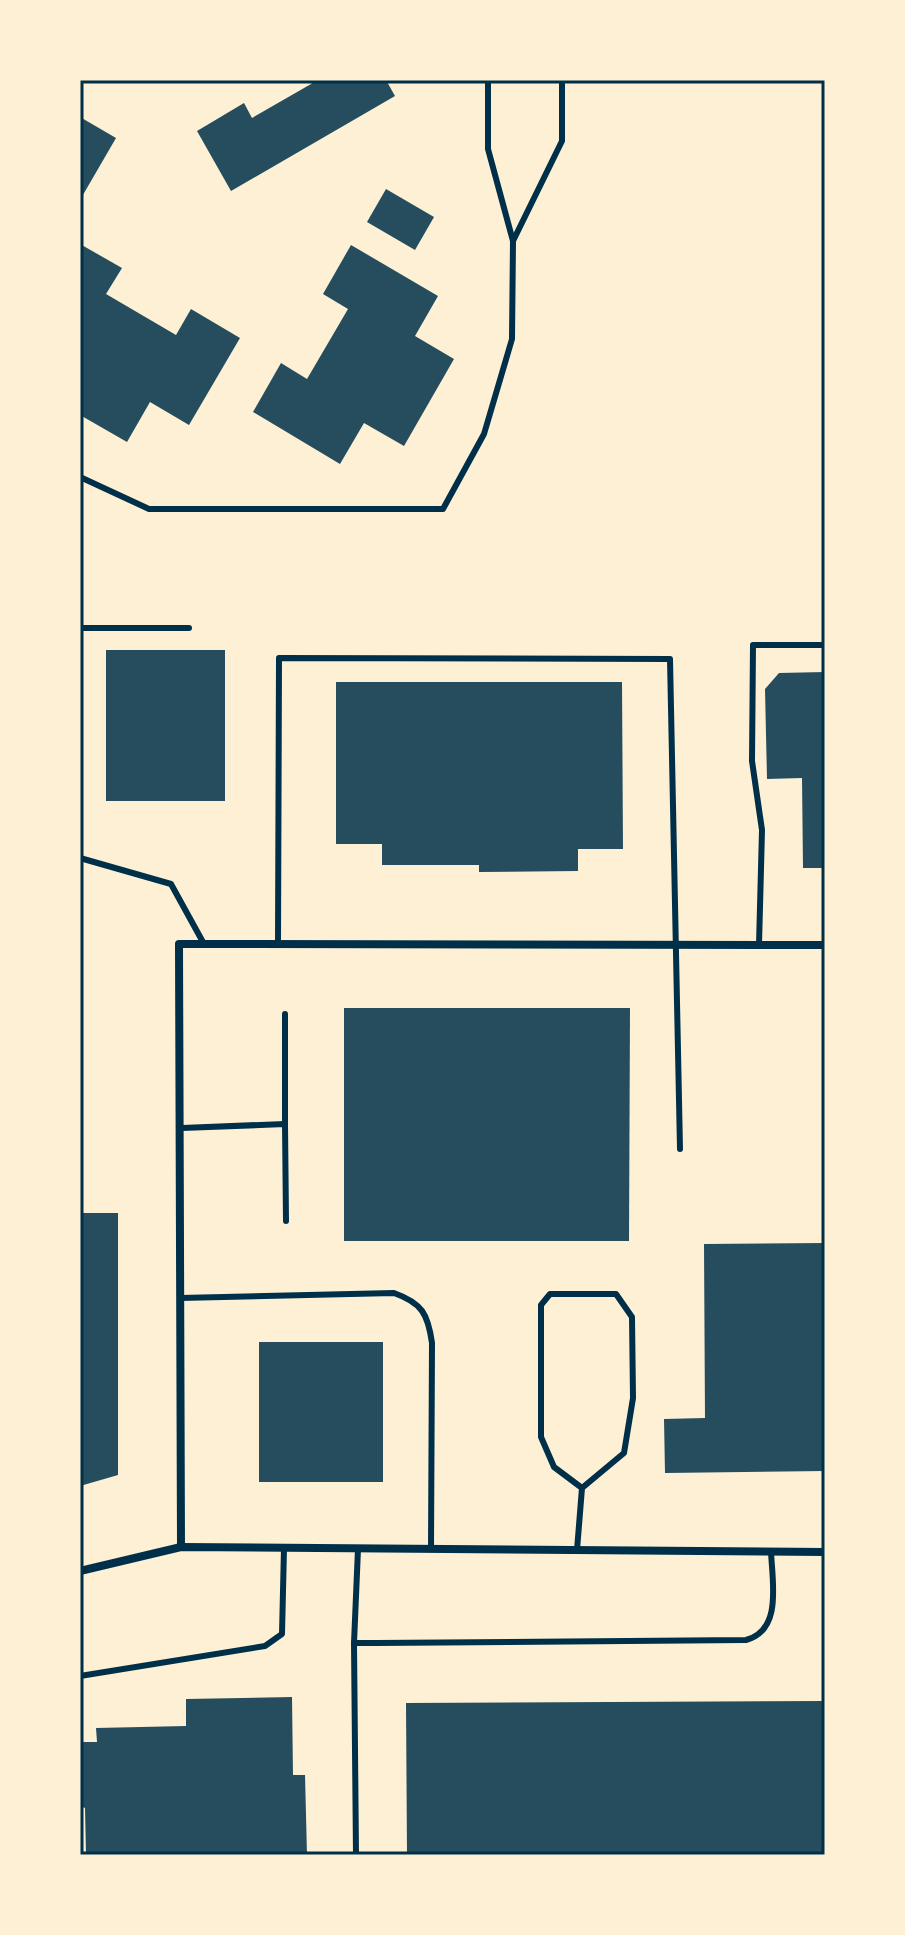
<svg xmlns="http://www.w3.org/2000/svg" width="905" height="1935" font-family="Arial,sans-serif">
<rect width="100%" height="100%" fill="#fdf0d5"/>
<g fill="#264d5e">
<polygon points="318,80 386,80 395,96 231,191 197,131 244,103 252,118"/>
<polygon points="80,117 116,138 80,200"/>
<polygon points="386,189 434,217 415,250 367,222"/>
<polygon points="80,244 122,268 106,294 176,335 191,309 240,338 189,425 150,402 127,442 80,415"/>
<polygon points="351,245 438,296 415,336 454,359 404,446 364,423 340,464 253,412 281,363 307,379 348,309 323,294"/>
<rect x="106" y="650" width="119" height="151"/>
<polygon points="825,672 825,868 803,868 802,778 767,779 765,689 779,673"/>
<polygon points="336,682 622,682 623,849 578,849 578,871 479,872 479,865 382,865 382,844 336,844"/>
<polygon points="344,1008 630,1008 629,1241 344,1241"/>
<polygon points="80,1213 118,1213 118,1475 80,1486"/>
<polygon points="825,1243 825,1471 665,1473 664,1419 705,1418 704,1244"/>
<rect x="259" y="1342" width="124" height="140"/>
<polygon points="292,1697 293,1775 305,1775 307,1855 86,1855 85,1808 80,1806 80,1742 97,1742 96,1728 186,1726 186,1699"/>
<polygon points="825,1701 825,1855 407,1855 406,1703"/>
</g>
<g fill="none" stroke-linecap="round" stroke-linejoin="round">
<g stroke="#003049" stroke-width="6">
<polyline points="513,241 562,141 562,80"/>
<polyline points="80,477 149,509 443,509 484,434 512,339 513,241 488,149 488,80"/>
<polyline points="80,628 189,628"/>
<polyline points="80,858 171,884 204,944"/>
<polyline points="278,944 279,658 670,659 680,1149"/>
<polyline points="759,945 762,830 752,761 753,645 825,645"/>
<polyline points="285,1014 285,1124"/>
<polyline points="182,1128 285,1124 286,1221"/>
<path d="M180,1298l214,-5c28,10 34,21 38,50l-1,206"/>
<path d="M358,1549l-4,94h21l371,-3c37,-10 26,-59 25,-89"/>
<polyline points="577,1550 582,1488 624,1453 633,1398 632,1317 616,1294 550,1294 541,1305 541,1437 554,1467 582,1488"/>
<polyline points="354,1643 356,1855"/>
<polyline points="80,1676 265,1646 282,1634 284,1548"/>
</g>
<g stroke="#003049" stroke-width="8">
<polyline points="181,1547 179,944 825,945"/>
<polyline points="80,1571 181,1547 825,1552"/>
</g>
</g>
<rect width="905" height="1935" fill="none" stroke="#fdf0d5" stroke-width="164"/>
<rect x="82" y="82" width="741" height="1771" fill="none" stroke="#003049" stroke-width="3"/>
</svg>
